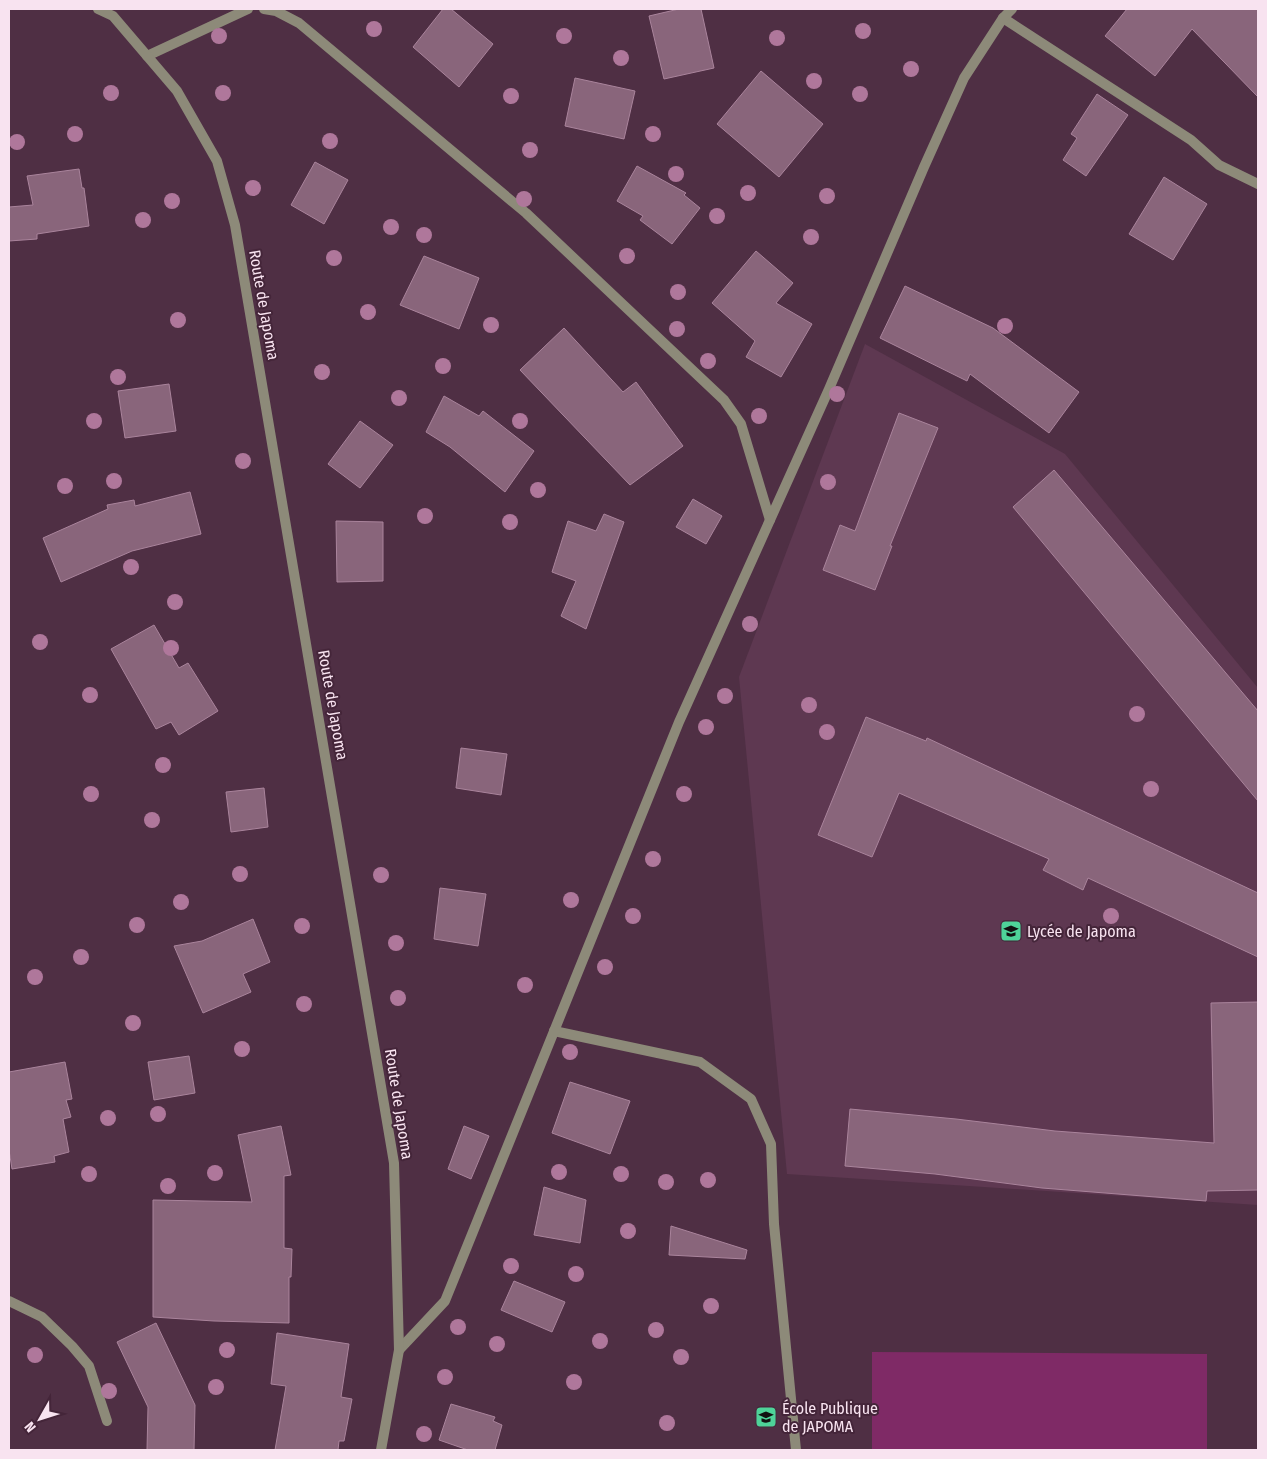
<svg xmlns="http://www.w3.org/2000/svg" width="1267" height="1459" font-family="'Fira Sans Condensed',sans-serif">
<rect width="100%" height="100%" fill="#4f2f44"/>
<polygon fill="#5e3851" points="865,344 1065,454 1258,688 1258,1205 787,1174 739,677"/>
<polygon fill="#7f2a66" points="872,1352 1207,1354 1207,1450 872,1450"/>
<g fill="#89657b" stroke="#aa849c">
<polygon points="443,9 451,9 493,44 459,87 413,47"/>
<polygon points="679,9 701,9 714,68 664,79 649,16"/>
<polygon points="1127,9 1258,9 1258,97 1192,29 1155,76 1105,36"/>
<polygon points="761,71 823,124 779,177 717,124"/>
<polygon points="575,78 635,91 624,139 565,126"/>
<polygon points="1097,94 1128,115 1086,176 1063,160 1077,138 1071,134"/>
<polygon points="315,162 348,180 324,224 291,205"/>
<polygon points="637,166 686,193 684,195 700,208 672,244 640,220 643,216 617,201"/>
<polygon points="79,169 82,188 84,188 89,226 37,234 37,239 9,241 9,207 33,205 27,176"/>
<polygon points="1164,177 1207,204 1173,260 1129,234"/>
<polygon points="756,251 793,283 776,303 812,324 781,377 746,357 755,341 712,303"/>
<polygon points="424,256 479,278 459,329 400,305"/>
<polygon points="905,286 993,328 1079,392 1049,433 970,374 967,381 880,338"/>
<polygon points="564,328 623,392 636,382 683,446 630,485 520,370"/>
<polygon points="169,384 176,431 125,438 118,391"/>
<polygon points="444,396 479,416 483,411 534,451 505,492 450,447 426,432"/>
<polygon points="899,413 938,428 890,546 892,546 875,590 823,570 840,525 855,531"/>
<polygon points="360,421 393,445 360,488 328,464"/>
<polygon points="1054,470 1258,711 1258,801 1013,507"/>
<polygon points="190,492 201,534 132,551 61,582 43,538 108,509 107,505 134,500 135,506"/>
<polygon points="693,499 722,516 706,544 676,527"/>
<polygon points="604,514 624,522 586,629 561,616 576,581 552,572 568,521 596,531"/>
<polygon points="336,521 383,522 383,581 337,582"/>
<polygon points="154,625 179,668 188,663 218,711 179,735 171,722 156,729 111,649"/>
<polygon points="866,717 926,741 927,738 1258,893 1258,957 1088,878 1083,890 1043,870 1049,859 899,793 872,857 818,835"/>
<polygon points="461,748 507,754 501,795 456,788"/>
<polygon points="264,788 268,827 231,832 226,792"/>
<polygon points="440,888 486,894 478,946 434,939"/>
<polygon points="253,919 270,962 243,974 251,992 203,1013 174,946 202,941"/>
<polygon points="1258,1002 1258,1190 1207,1191 1206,1201 1042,1188 935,1174 845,1166 850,1109 956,1119 1055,1131 1214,1143 1211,1003"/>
<polygon points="189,1056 195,1093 154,1100 148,1062"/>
<polygon points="65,1062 72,1099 66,1100 71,1117 63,1119 69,1152 54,1156 55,1162 12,1169 9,1150 9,1072"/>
<polygon points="570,1082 630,1101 610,1154 552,1133"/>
<polygon points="281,1126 291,1175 284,1176 284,1248 292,1249 291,1277 289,1277 289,1323 214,1321 153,1317 153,1200 252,1202 238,1135"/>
<polygon points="464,1126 489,1136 471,1179 448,1169"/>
<polygon points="544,1187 586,1200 580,1243 534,1235"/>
<polygon points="671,1226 747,1250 745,1259 669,1255"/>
<polygon points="514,1281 565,1302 552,1332 501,1310"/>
<polygon points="156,1323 195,1405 194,1450 147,1450 148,1407 117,1342"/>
<polygon points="277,1333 349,1344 341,1397 352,1399 344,1441 339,1441 338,1450 275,1450 286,1386 271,1384"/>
<polygon points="451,1404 495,1417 493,1421 502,1425 495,1450 468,1450 439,1440"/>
</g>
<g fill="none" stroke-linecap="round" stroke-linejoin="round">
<g stroke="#8d8a79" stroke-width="10">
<polyline points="264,9 276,11 299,23 526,213 724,400 741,424 770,520"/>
<polyline points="1003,18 1191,140 1219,165 1258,184"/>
<polyline points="147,56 248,9"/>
<polyline points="554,1031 700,1062 751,1099 771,1144 774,1224 796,1450"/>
<polyline points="9,1301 42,1317 72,1346 89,1366 107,1421"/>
<polyline points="399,1350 445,1301 679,722 829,389 924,167 964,78 1003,18 1012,9"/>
</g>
<polyline stroke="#8d8a79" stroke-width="10" points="98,9 113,16 177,91 217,161 235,225 394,1163 399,1350 381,1450"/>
</g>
<g fill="#af779b">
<circle cx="374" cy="29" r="8"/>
<circle cx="863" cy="31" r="8"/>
<circle cx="219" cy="36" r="8"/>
<circle cx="564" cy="36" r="8"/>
<circle cx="777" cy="38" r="8"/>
<circle cx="621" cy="58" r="8"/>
<circle cx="911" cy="69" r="8"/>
<circle cx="814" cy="81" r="8"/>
<circle cx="111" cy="93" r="8"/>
<circle cx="223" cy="93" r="8"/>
<circle cx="860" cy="94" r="8"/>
<circle cx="511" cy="96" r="8"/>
<circle cx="75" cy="134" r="8"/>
<circle cx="653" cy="134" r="8"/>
<circle cx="330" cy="141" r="8"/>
<circle cx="17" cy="142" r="8"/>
<circle cx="530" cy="150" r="8"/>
<circle cx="676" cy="174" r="8"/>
<circle cx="253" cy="188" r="8"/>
<circle cx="748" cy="193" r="8"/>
<circle cx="827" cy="196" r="8"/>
<circle cx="524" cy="199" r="8"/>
<circle cx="172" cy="201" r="8"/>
<circle cx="717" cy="216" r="8"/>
<circle cx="143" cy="220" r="8"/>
<circle cx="391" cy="227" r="8"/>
<circle cx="424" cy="235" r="8"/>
<circle cx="811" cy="237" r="8"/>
<circle cx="627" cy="256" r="8"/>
<circle cx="334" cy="258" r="8"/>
<circle cx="678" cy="292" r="8"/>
<circle cx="368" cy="312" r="8"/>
<circle cx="178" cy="320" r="8"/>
<circle cx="491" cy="325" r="8"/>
<circle cx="1005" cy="326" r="8"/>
<circle cx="677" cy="329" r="8"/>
<circle cx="708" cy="361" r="8"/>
<circle cx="443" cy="366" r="8"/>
<circle cx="322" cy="372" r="8"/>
<circle cx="118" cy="377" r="8"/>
<circle cx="837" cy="394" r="8"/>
<circle cx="399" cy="398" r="8"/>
<circle cx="759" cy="416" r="8"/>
<circle cx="94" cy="421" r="8"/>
<circle cx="520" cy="421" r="8"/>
<circle cx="243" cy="461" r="8"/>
<circle cx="114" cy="481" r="8"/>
<circle cx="828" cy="482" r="8"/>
<circle cx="65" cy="486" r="8"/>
<circle cx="538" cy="490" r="8"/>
<circle cx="425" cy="516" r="8"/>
<circle cx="510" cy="522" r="8"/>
<circle cx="131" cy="567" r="8"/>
<circle cx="175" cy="602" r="8"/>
<circle cx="750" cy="624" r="8"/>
<circle cx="40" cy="642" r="8"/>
<circle cx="171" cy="648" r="8"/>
<circle cx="90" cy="695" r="8"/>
<circle cx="725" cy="696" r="8"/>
<circle cx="809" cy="705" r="8"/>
<circle cx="1137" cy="714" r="8"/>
<circle cx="706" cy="727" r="8"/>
<circle cx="827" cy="732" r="8"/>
<circle cx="163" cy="765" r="8"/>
<circle cx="1151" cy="789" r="8"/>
<circle cx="91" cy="794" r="8"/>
<circle cx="684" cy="794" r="8"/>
<circle cx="152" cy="820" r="8"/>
<circle cx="653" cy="859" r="8"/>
<circle cx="240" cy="874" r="8"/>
<circle cx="381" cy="875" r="8"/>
<circle cx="571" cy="900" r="8"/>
<circle cx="181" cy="902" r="8"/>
<circle cx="633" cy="916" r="8"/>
<circle cx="1111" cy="916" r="8"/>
<circle cx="137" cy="925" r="8"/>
<circle cx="302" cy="926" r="8"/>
<circle cx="396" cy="943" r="8"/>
<circle cx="81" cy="957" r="8"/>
<circle cx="605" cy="967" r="8"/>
<circle cx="35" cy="977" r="8"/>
<circle cx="525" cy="985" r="8"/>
<circle cx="398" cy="998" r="8"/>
<circle cx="304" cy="1004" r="8"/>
<circle cx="133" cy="1023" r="8"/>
<circle cx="242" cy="1049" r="8"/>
<circle cx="570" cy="1052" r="8"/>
<circle cx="158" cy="1114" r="8"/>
<circle cx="108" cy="1118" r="8"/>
<circle cx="559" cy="1172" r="8"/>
<circle cx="215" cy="1173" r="8"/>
<circle cx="89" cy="1174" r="8"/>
<circle cx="621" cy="1174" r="8"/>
<circle cx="708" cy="1180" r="8"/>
<circle cx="666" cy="1182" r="8"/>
<circle cx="168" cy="1186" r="8"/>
<circle cx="628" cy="1231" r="8"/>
<circle cx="511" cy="1266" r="8"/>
<circle cx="576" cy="1274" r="8"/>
<circle cx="711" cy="1306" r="8"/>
<circle cx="458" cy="1327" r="8"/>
<circle cx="656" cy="1330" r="8"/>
<circle cx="600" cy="1341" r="8"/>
<circle cx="497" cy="1344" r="8"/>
<circle cx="227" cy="1350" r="8"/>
<circle cx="35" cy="1355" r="8"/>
<circle cx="681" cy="1357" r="8"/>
<circle cx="445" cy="1377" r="8"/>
<circle cx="574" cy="1382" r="8"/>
<circle cx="216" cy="1387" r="8"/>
<circle cx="109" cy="1391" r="8"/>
<circle cx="667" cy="1423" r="8"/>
<circle cx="424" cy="1434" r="8"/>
</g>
<defs>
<g id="school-square" transform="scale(1.125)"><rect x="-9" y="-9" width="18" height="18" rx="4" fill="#4ed399" stroke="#442539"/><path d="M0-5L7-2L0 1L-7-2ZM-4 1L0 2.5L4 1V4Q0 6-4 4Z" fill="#111"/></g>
</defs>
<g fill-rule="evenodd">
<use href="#school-square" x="1011" y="931"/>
<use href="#school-square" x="766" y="1417"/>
</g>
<g text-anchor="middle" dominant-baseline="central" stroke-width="4" stroke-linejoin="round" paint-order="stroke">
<g font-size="16" fill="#f8e3f0" stroke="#442539">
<text transform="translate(264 305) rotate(80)">Route de Japoma</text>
<text transform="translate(333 705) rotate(80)">Route de Japoma</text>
<text transform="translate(399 1104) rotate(81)">Route de Japoma</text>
</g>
<g font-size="16" fill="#f8e3f0" stroke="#442539" text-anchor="start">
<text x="1027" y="931">Lycée de Japoma</text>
<text x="782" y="1408">École Publique<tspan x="782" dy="18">de JAPOMA</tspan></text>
</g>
</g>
<rect width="1267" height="1459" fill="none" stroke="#f8e3f0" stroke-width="20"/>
<g transform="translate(40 1419) rotate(231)" stroke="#442539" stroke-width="4" paint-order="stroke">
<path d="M0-4L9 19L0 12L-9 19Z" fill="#f8e3f0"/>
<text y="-8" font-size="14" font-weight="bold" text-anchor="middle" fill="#f8e3f0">N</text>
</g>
</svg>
